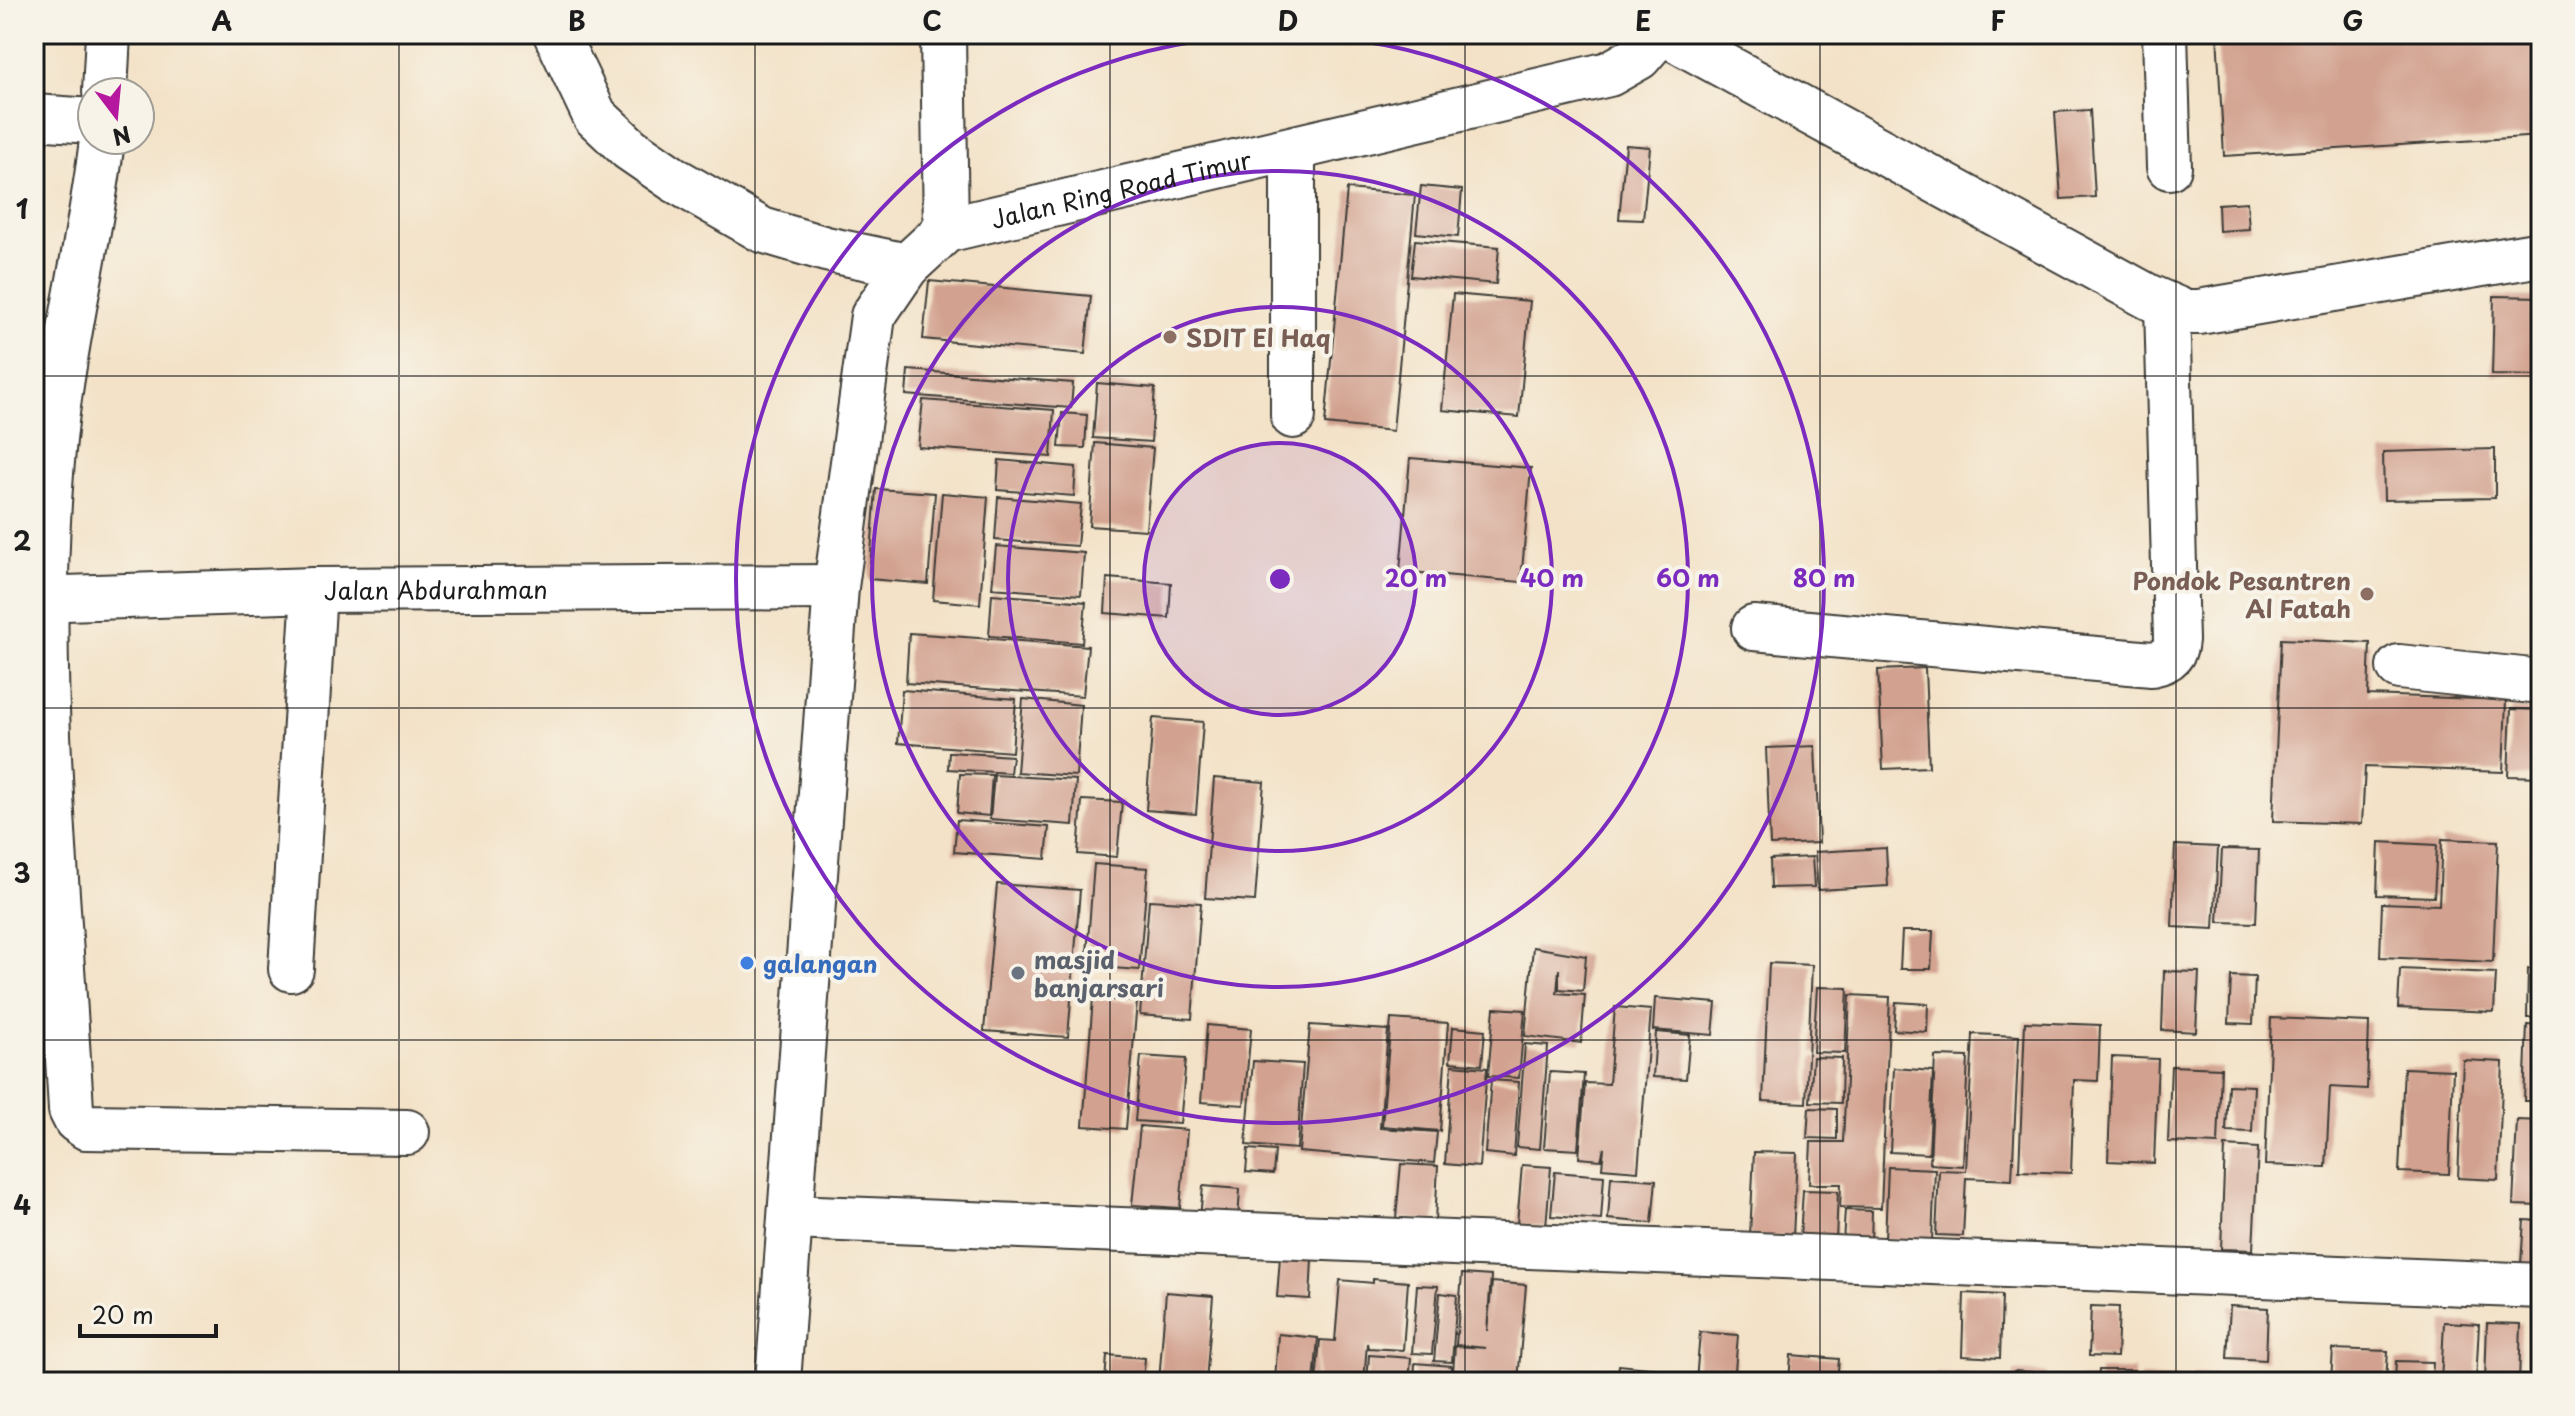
<svg xmlns="http://www.w3.org/2000/svg" width="2575" height="1416" font-family="'Playpen Sans',sans-serif">
<rect width="100%" height="100%" fill="#f7f3e8"/>
<filter id="ink" filterUnits="userSpaceOnUse"><feTurbulence type="fractalNoise" baseFrequency=".0125" numOctaves="2"/><feDisplacementMap in="SourceGraphic" scale="16" xChannelSelector="R" yChannelSelector="G"/><feConvolveMatrix kernelMatrix="1 2 1 2 8 2 1 2 1" color-interpolation-filters="sRGB"/></filter>
<filter id="wash" filterUnits="userSpaceOnUse"><feTurbulence type="fractalNoise" baseFrequency=".006" numOctaves="4" result="noise"/><feDisplacementMap in="SourceGraphic" scale="32" xChannelSelector="R" yChannelSelector="G"/><feGaussianBlur stdDeviation="1.8" result="paint"/><feColorMatrix in="noise" values="0 0 0 0 0 0 0 0 0 0 0 0 0 0 0 0 0 1.4 0 .05"/><feComposite in="paint" operator="in"/></filter>
<g filter="url(#wash)">
<rect width="100%" height="100%" fill="#f3e2c7"/>
<g id="blocks">
<g fill="#d2a18f">
<polygon points="1832,34 1871,34 1871,36 1832,39"/>
<polygon points="2217,34 2540,34 2541,136 2224,156"/>
<polygon points="2090,110 2095,197 2061,199 2055,112"/>
<polygon points="1626,145 1650,147 1643,220 1619,219"/>
<polygon points="1421,186 1462,190 1458,237 1416,233"/>
<polygon points="1347,189 1415,195 1393,431 1325,424"/>
<polygon points="2247,202 2249,229 2219,231 2218,204"/>
<polygon points="1415,240 1499,247 1496,284 1411,276"/>
<polygon points="929,281 1091,296 1085,354 923,339"/>
<polygon points="1453,294 1530,301 1519,417 1442,410"/>
<polygon points="2494,296 2541,297 2541,376 2492,375"/>
<polygon points="908,370 1073,383 1071,408 906,395"/>
<polygon points="1097,383 1155,388 1151,442 1093,438"/>
<polygon points="923,400 1054,410 1051,457 918,447"/>
<polygon points="1062,413 1087,415 1085,448 1059,447"/>
<polygon points="1095,443 1153,448 1146,530 1089,526"/>
<polygon points="2495,449 2495,498 2384,500 2383,452"/>
<polygon points="1410,458 1531,468 1521,582 1400,571"/>
<polygon points="999,460 1076,467 1074,496 997,490"/>
<polygon points="876,489 935,493 928,584 869,579"/>
<polygon points="942,493 988,497 980,604 933,600"/>
<polygon points="998,497 1081,504 1077,546 995,540"/>
<polygon points="996,546 1084,553 1081,595 992,588"/>
<polygon points="2536,555 2541,555 2541,608 2537,608"/>
<polygon points="1107,578 1171,583 1169,618 1105,613"/>
<polygon points="992,594 1086,602 1082,643 989,636"/>
<polygon points="909,633 1088,646 1083,696 906,683"/>
<polygon points="2281,639 2370,643 2368,695 2506,700 2503,772 2365,767 2362,824 2273,821"/>
<polygon points="1925,668 1929,767 1883,769 1878,670"/>
<polygon points="902,690 1016,699 1012,752 898,743"/>
<polygon points="1023,699 1081,705 1076,776 1017,772"/>
<polygon points="2511,709 2541,710 2541,777 2508,776"/>
<polygon points="1153,718 1203,722 1196,814 1146,810"/>
<polygon points="1815,746 1819,843 1770,845 1766,748"/>
<polygon points="949,752 1012,756 1010,773 948,769"/>
<polygon points="960,774 992,775 989,816 957,813"/>
<polygon points="994,775 1076,780 1073,825 990,819"/>
<polygon points="1214,778 1264,782 1255,901 1205,898"/>
<polygon points="1082,800 1122,802 1117,857 1078,854"/>
<polygon points="957,820 1049,827 1046,859 954,852"/>
<polygon points="2442,839 2498,841 2493,962 2380,957 2382,903 2439,905"/>
<polygon points="2379,842 2437,845 2434,897 2377,895"/>
<polygon points="2175,845 2218,847 2214,929 2172,927"/>
<polygon points="1886,848 1888,886 1818,890 1815,852"/>
<polygon points="2222,849 2259,850 2256,923 2218,922"/>
<polygon points="1812,857 1814,887 1771,888 1770,859"/>
<polygon points="1094,864 1148,868 1139,970 1086,966"/>
<polygon points="997,884 1080,890 1068,1037 984,1031"/>
<polygon points="1149,900 1201,903 1192,1019 1140,1015"/>
<polygon points="1902,931 1933,931 1931,969 1900,969"/>
<polygon points="1533,947 1586,956 1583,991 1559,989 1559,969 1557,993 1585,995 1581,1043 1525,1036"/>
<polygon points="1769,963 1812,965 1806,1103 1763,1101"/>
<polygon points="2400,969 2496,973 2494,1012 2398,1008"/>
<polygon points="2528,969 2541,969 2541,1018 2527,1018"/>
<polygon points="2164,971 2199,972 2196,1032 2162,1030"/>
<polygon points="2231,976 2255,977 2253,1024 2229,1023"/>
<polygon points="1817,987 1848,988 1845,1053 1813,1052"/>
<polygon points="1850,995 1890,997 1881,1208 1840,1207 1841,1184 1809,1184 1811,1142 1843,1142"/>
<polygon points="1093,998 1137,1002 1126,1129 1083,1126"/>
<polygon points="1655,998 1716,1003 1713,1035 1653,1030"/>
<polygon points="1896,1002 1928,1004 1927,1032 1894,1030"/>
<polygon points="1615,1007 1651,1010 1638,1171 1602,1168 1604,1148 1601,1160 1579,1158 1585,1083 1609,1084"/>
<polygon points="1494,1008 1525,1010 1519,1078 1488,1076"/>
<polygon points="2271,1018 2369,1022 2367,1089 2330,1087 2326,1167 2265,1165"/>
<polygon points="1391,1019 1448,1023 1440,1131 1382,1126"/>
<polygon points="2025,1022 2100,1025 2098,1081 2074,1080 2071,1173 2019,1171"/>
<polygon points="1207,1025 1251,1029 1244,1105 1201,1102"/>
<polygon points="1310,1025 1388,1030 1380,1128 1437,1132 1434,1163 1299,1152"/>
<polygon points="2527,1025 2541,1026 2541,1101 2524,1101"/>
<polygon points="1453,1027 1485,1030 1482,1065 1450,1062"/>
<polygon points="1656,1032 1690,1035 1686,1079 1653,1077"/>
<polygon points="1973,1034 2019,1036 2012,1180 1966,1178 1963,1236 1936,1235 1939,1170 1966,1171"/>
<polygon points="1525,1044 1548,1046 1540,1149 1517,1147"/>
<polygon points="1141,1056 1186,1059 1180,1124 1135,1121"/>
<polygon points="1935,1056 1968,1057 1963,1166 1930,1164"/>
<polygon points="1813,1057 1842,1058 1841,1103 1810,1102"/>
<polygon points="2112,1057 2158,1059 2154,1163 2108,1161"/>
<polygon points="2463,1060 2503,1062 2498,1180 2458,1178"/>
<polygon points="1253,1061 1303,1064 1297,1149 1246,1145"/>
<polygon points="1452,1065 1487,1068 1479,1167 1445,1164"/>
<polygon points="2171,1066 2221,1068 2218,1144 2168,1142"/>
<polygon points="1894,1068 1933,1071 1929,1154 1890,1152"/>
<polygon points="2404,1068 2453,1070 2449,1174 2399,1172"/>
<polygon points="1550,1072 1584,1074 1578,1150 1544,1148"/>
<polygon points="1491,1080 1519,1082 1514,1156 1485,1153"/>
<polygon points="2228,1085 2254,1086 2252,1132 2226,1131"/>
<polygon points="1809,1108 1837,1109 1837,1139 1807,1138"/>
<polygon points="2517,1120 2541,1121 2541,1206 2513,1205"/>
<polygon points="1140,1126 1187,1130 1180,1208 1132,1205"/>
<polygon points="2225,1146 2258,1148 2253,1250 2221,1249"/>
<polygon points="1248,1149 1275,1151 1273,1174 1246,1172"/>
<polygon points="1754,1152 1797,1153 1793,1237 1750,1236"/>
<polygon points="1401,1164 1438,1166 1435,1221 1396,1218"/>
<polygon points="1522,1165 1551,1167 1546,1227 1517,1224"/>
<polygon points="1888,1167 1935,1169 1932,1241 1885,1240"/>
<polygon points="1555,1172 1604,1176 1601,1220 1551,1216"/>
<polygon points="1611,1177 1656,1180 1652,1223 1608,1219"/>
<polygon points="1203,1186 1240,1189 1238,1221 1200,1218"/>
<polygon points="1803,1190 1838,1191 1836,1241 1800,1238"/>
<polygon points="1845,1210 1872,1211 1871,1242 1843,1242"/>
<polygon points="2524,1220 2541,1221 2541,1265 2521,1264"/>
<polygon points="1280,1257 1312,1259 1310,1299 1277,1297"/>
<polygon points="1462,1274 1491,1276 1487,1331 1492,1282 1526,1285 1518,1381 1453,1373 1455,1346 1486,1348 1456,1345"/>
<polygon points="1373,1279 1408,1282 1403,1350 1368,1348 1367,1343 1364,1382 1316,1382 1320,1340 1335,1341 1340,1280 1373,1283"/>
<polygon points="1417,1285 1438,1286 1432,1354 1412,1353"/>
<polygon points="1166,1292 1213,1296 1206,1382 1159,1382"/>
<polygon points="1440,1293 1457,1295 1452,1362 1434,1361"/>
<polygon points="1964,1293 2002,1295 2000,1358 1962,1356"/>
<polygon points="2091,1306 2119,1307 2117,1357 2089,1356"/>
<polygon points="2230,1306 2268,1308 2266,1360 2227,1358"/>
<polygon points="2444,1322 2479,1324 2476,1382 2441,1382"/>
<polygon points="2487,1323 2521,1324 2519,1382 2485,1382"/>
<polygon points="1700,1332 1738,1335 1734,1382 1696,1382"/>
<polygon points="1278,1334 1318,1338 1314,1382 1275,1382"/>
<polygon points="2333,1349 2388,1351 2386,1382 2331,1382"/>
<polygon points="1107,1355 1145,1358 1143,1382 1105,1382"/>
<polygon points="1369,1355 1411,1358 1409,1382 1367,1382"/>
<polygon points="1791,1355 1839,1359 1837,1382 1789,1382"/>
<polygon points="2396,1361 2433,1362 2432,1382 2395,1382"/>
<polygon points="1415,1363 1452,1366 1451,1382 1414,1382"/>
<polygon points="1619,1365 1657,1369 1656,1382 1617,1382"/>
<polygon points="2099,1370 2134,1370 2134,1382 2098,1382"/>
<polygon points="2014,1371 2047,1373 2047,1382 2014,1382"/>
<polygon points="1936,1373 1975,1375 1974,1382 1935,1382"/>
<polygon points="2192,1374 2226,1375 2226,1382 2192,1382"/>
<polygon points="2528,1376 2541,1377 2541,1382 2528,1382"/>
<polygon points="2053,1377 2094,1379 2094,1382 2053,1382"/>
<polygon points="2140,1377 2186,1378 2185,1382 2140,1382"/>
</g>
</g>
</g>
<g filter="url(#ink)">
<use href="#blocks" fill-opacity="0" stroke="#3c3a36" stroke-width="2"/>
<g fill="none" stroke-linecap="round" stroke-linejoin="round">
<g stroke="#3c3a36" stroke-width="48">
<g id="minor">
<polyline points="556,34 595,116 630,149 675,180 762,230 826,249 907,266"/>
<polyline points="943,34 946,230"/>
<polyline points="1666,34 2149,297 2184,312 2199,312 2541,254"/>
<polyline points="2165,34 2169,167"/>
<polyline points="105,92 108,34"/>
<polyline points="34,117 92,121"/>
<path d="M102,140c-11,94 -35,187 -46,281 -26,228 3,461 15,689l5,10 10,7 321,5"/>
<polyline points="1293,416 1293,149"/>
<path id="s1" d="M34,599l280,-9 522,-3"/>
<path d="M1754,628l398,36c15,-3 23,-8 24,-24l-9,-334"/>
<polyline points="2399,667 2541,682"/>
<polyline points="291,969 314,590"/>
<polyline points="791,1217 2541,1286"/>
<path id="s2" d="M778,1382l58,-795 37,-271 34,-50 39,-36 663,-156 30,-17 20,-23"/>
</g>
</g>
<use href="#minor" stroke="#fff" stroke-width="44"/>
</g>
</g>
<path fill="none" stroke="#1c1c1c" stroke-width="2" stroke-opacity="0.55" d="M399,34v1348M755,34v1348M1110,34v1348M1465,34v1348M1820,34v1348M2176,34v1348M34,376h2507M34,708h2507M34,1040h2507"/>
<circle cx="1280" cy="579" r="136" fill="#7b2cbf" fill-opacity=".12"/>
<g fill="none" stroke="#7b2cbf" stroke-width="4">
<circle cx="1280" cy="579" r="136"/>
<circle cx="1280" cy="579" r="272"/>
<circle cx="1280" cy="579" r="408"/>
<circle cx="1280" cy="579" r="544"/>
</g>
<g fill="#8d6e63" stroke="#f7f3e8" stroke-width="3">
<circle cx="1170" cy="337" r="8"/>
<circle cx="2367" cy="594" r="8"/>
</g>
<circle fill="#3f7fe0" stroke="#f7f3e8" stroke-width="3" cx="747" cy="963" r="8"/>
<circle fill="#6b7280" stroke="#f7f3e8" stroke-width="3" cx="1018" cy="973" r="8"/>
<g text-anchor="middle" dominant-baseline="central" stroke-width="8" stroke-linejoin="round" paint-order="stroke">
<g font-size="24" fill="#1c1c1c" stroke="#f7f3e8">
<text stroke="none"><textPath href="#s2" startOffset="1364">Jalan Ring Road Timur</textPath></text>
<text stroke="none"><textPath href="#s1" startOffset="402">Jalan Abdurahman</textPath></text>
</g>
<g font-size="24" font-weight="bold" fill="#785e54" stroke="#f7f3e8" text-anchor="start">
<text x="1186" y="337">SDIT El Haq</text>
<text x="2351" y="580" text-anchor="end">Pondok Pesantren<tspan x="2351" dy="28">Al Fatah</tspan></text>
</g>
<g font-size="24" font-weight="bold" fill="#5b616d" stroke="#f7f3e8" text-anchor="start">
<text x="1034" y="959">masjid<tspan x="1034" dy="28">banjarsari</tspan></text>
</g>
<g font-size="24" font-weight="bold" fill="#366cbe" stroke="#f7f3e8" text-anchor="start">
<text x="763" y="963">galangan</text>
</g>
</g>
<circle cx="1280" cy="579" r="12" fill="#7b2cbf" stroke="#f7f3e8" stroke-width="4"/>
<g font-size="24" text-anchor="middle" font-weight="bold" fill="#7b2cbf" stroke="#f7f3e8" stroke-width="8" stroke-linejoin="round" paint-order="stroke">
<text x="1416" y="587">20 m</text>
<text x="1552" y="587">40 m</text>
<text x="1688" y="587">60 m</text>
<text x="1824" y="587">80 m</text>
</g>
<rect width="2575" height="1416" fill="none" stroke="#f7f3e8" stroke-width="88"/>
<g transform="translate(116 116) rotate(164)"><circle r="38" fill="#f7f3e8" stroke="#9f9d96" stroke-width="2"/>
<path d="M0-6L14 30L0 20L-14 30Z" fill="#b5179e"/>
<text y="-12" font-size="22" font-weight="bold" text-anchor="middle" fill="#1c1c1c">N</text>
</g>
<path d="M80 1324v12h136v-12" fill="none" stroke="#1c1c1c" stroke-width="4"/>
<text x="92" y="1324" font-size="24" fill="#1c1c1c" stroke="#f7f3e8" stroke-width="6" paint-order="stroke">20 m</text>
<rect x="44" y="44" width="2487" height="1328" fill="none" stroke="#1c1c1c" stroke-width="3"/>
<g font-size="26" text-anchor="middle" font-weight="bold" fill="#1c1c1c">
<text x="222" y="31">A</text>
<text x="577" y="31">B</text>
<text x="932" y="31">C</text>
<text x="1288" y="31">D</text>
<text x="1643" y="31">E</text>
<text x="1998" y="31">F</text>
<text x="2353" y="31">G</text>
<text x="22" y="219">1</text>
<text x="22" y="551">2</text>
<text x="22" y="883">3</text>
<text x="22" y="1215">4</text>
</g>
</svg>
